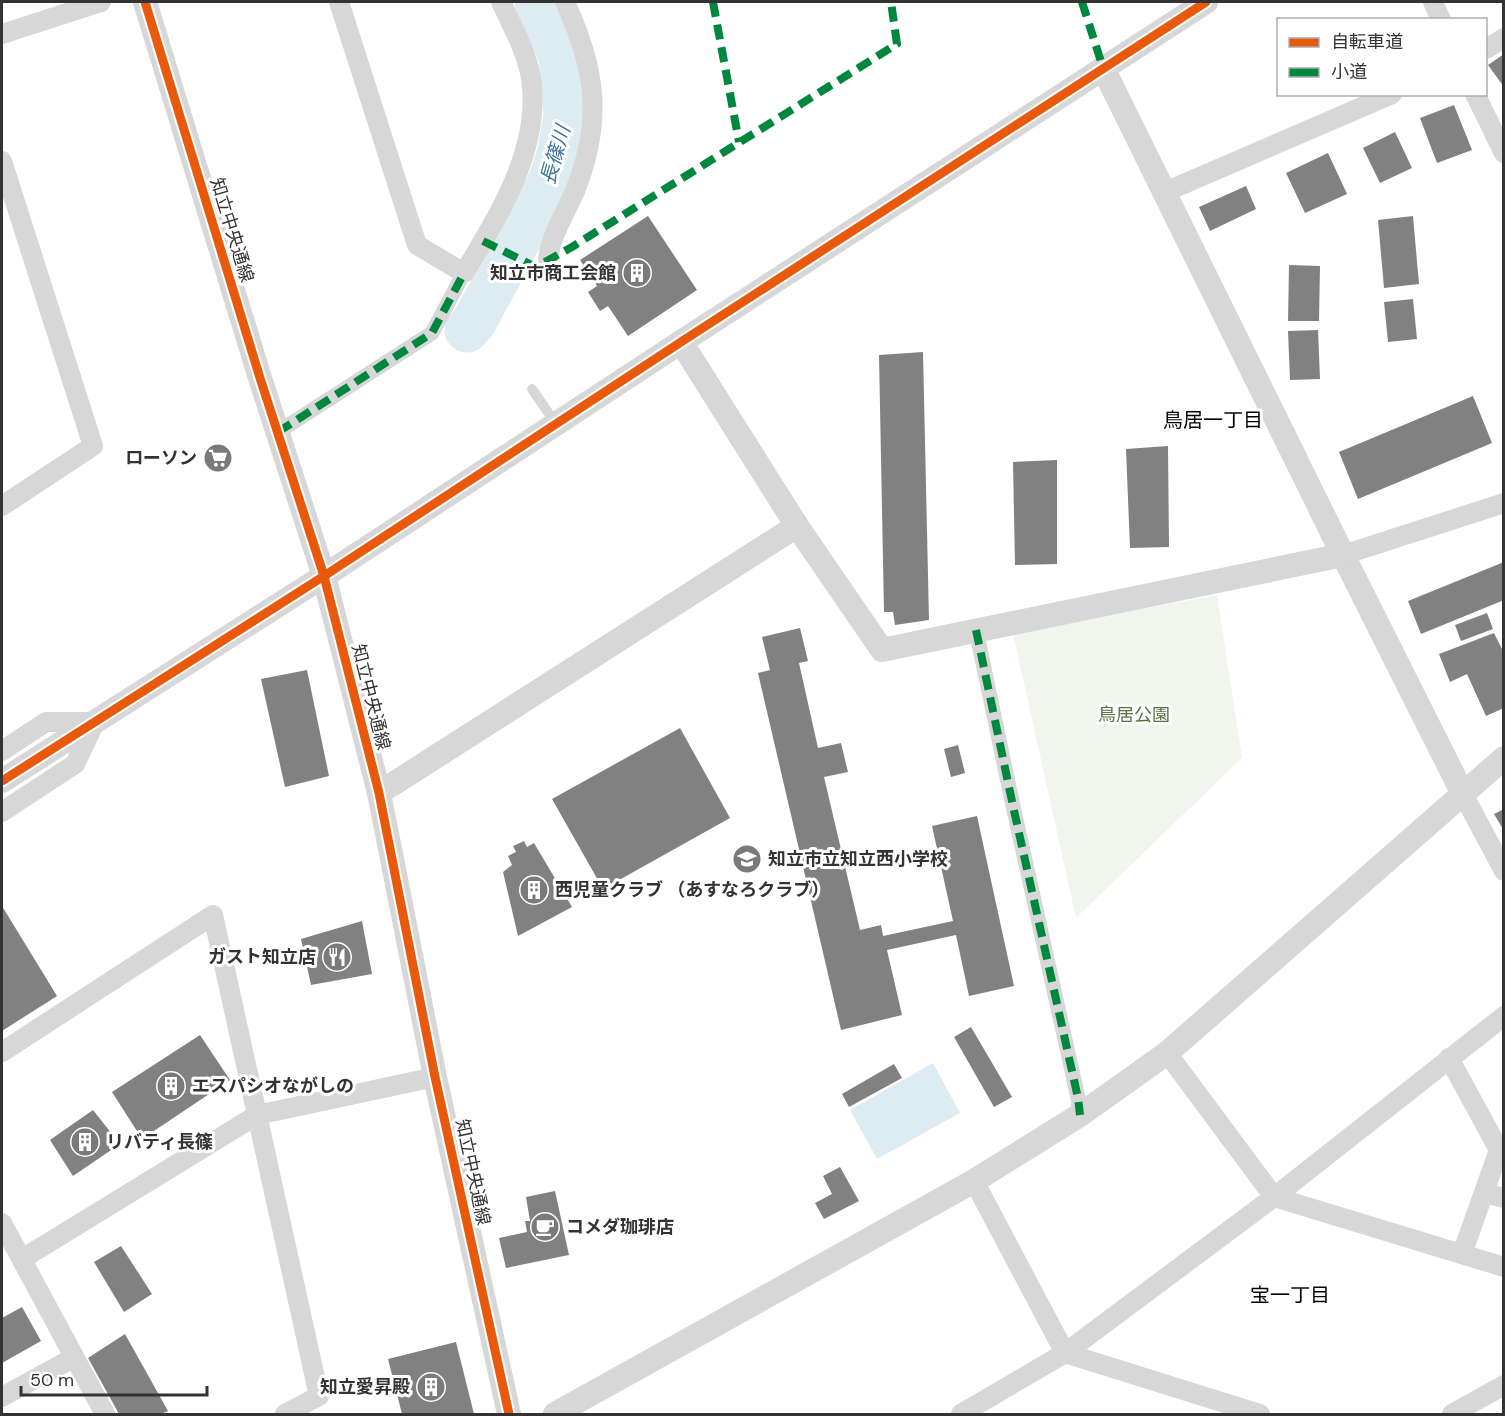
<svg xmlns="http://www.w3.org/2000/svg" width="1505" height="1416" font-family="'DM Sans','Noto Sans JP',sans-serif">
<rect width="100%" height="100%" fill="#fff"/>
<polygon fill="#f1f5ed" points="1217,595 1242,758 1076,918 1013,633"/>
<polygon fill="#ddebf3" points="933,1063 960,1113 877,1159 850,1110"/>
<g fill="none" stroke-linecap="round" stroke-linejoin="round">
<polyline stroke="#ddebf3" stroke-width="45" points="467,330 474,322 550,182 560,152 566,115 561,56 537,2"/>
</g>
<g fill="#818181">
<polygon points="1504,54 1504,87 1488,65"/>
<polygon points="1454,105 1472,150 1437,163 1420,118"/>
<polygon points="1395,132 1412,168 1380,183 1363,148"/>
<polygon points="1328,153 1347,194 1305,213 1286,173"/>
<polygon points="1246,186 1256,209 1210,231 1199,207"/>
<polygon points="648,216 697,290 628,336 608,306 600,311 588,292 597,286 580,260"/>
<polygon points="1413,216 1419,284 1384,288 1378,220"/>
<polygon points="1289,265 1320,266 1319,321 1288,321"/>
<polygon points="1413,299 1417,339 1388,342 1384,302"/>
<polygon points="1318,330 1320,379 1290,380 1288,331"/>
<polygon points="923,352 929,620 895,625 893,612 884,612 879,355"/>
<polygon points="1473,396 1492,443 1358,499 1339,452"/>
<polygon points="1168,446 1169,547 1130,548 1126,449"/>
<polygon points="1057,460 1057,564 1015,565 1013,462"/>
<polygon points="1504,562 1504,600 1421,634 1408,601"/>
<polygon points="1487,613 1493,629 1461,641 1455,625"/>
<polygon points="800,628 808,661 799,663 818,748 841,743 848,772 824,777 860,930 881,925 883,936 953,921 932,826 977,816 1014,986 969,996 956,935 887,950 902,1015 841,1030 758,673 770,670 762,637"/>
<polygon points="1494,633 1504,653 1504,708 1486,716 1467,674 1450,682 1439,654"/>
<polygon points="307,670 329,776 285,787 261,679"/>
<polygon points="680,728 730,818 603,889 552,799"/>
<polygon points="958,745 965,773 951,777 944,749"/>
<polygon points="1504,809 1504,831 1494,814"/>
<polygon points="524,841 527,847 534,843 572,907 518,936 503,872 512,865 508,856 516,852 513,846"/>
<polygon points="2,906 57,996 2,1031"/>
<polygon points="362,921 372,974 311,985 301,939"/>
<polygon points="971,1027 1012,1097 994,1107 954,1037"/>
<polygon points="200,1035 230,1080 142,1139 112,1092"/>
<polygon points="894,1064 902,1078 849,1107 842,1094"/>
<polygon points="93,1110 120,1144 73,1176 50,1140"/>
<polygon points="840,1167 859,1201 824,1219 815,1203 832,1194 823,1176"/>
<polygon points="555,1191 569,1255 506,1268 499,1238 527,1232 525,1221 530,1221 526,1197"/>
<polygon points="121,1246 152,1294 124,1312 94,1262"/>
<polygon points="22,1307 41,1341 2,1363 2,1318"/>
<polygon points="125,1334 168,1411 161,1414 119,1414 88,1358"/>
<polygon points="456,1342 474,1414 402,1414 388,1359"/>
</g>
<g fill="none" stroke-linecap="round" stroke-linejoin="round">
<polyline stroke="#d7d7d7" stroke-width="10" points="532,389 556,424"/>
<g stroke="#d7d7d7" stroke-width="15">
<polyline points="278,432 432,333 464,273"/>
<polyline points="976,630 1013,806 1078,1098 1080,1115"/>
</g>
<g stroke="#d7d7d7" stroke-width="20">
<path d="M339,2l78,243 47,28c33,-55 74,-119 68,-186 -2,-30 -19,-59 -31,-85"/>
<polyline points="1433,2 1441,20"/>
<polyline points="2,34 101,2"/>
<polyline points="1486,49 1504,38"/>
<polyline points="1475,94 1504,153"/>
<polyline points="2,161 93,446 2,506"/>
<polyline points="1165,192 1392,94"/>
<path d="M548,259c3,-24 17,-45 27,-68 28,-70 21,-122 -10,-189"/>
<polyline points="1343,555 1504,503"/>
<polyline points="2,751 46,722 95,722 75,764 2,812"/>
<polyline points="1463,794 1504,871"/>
<polyline points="2,1052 213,915 319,1396 285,1414"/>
<polyline points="1167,1053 1274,1197 1504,1267"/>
<polyline points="1449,1058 1499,1150 1462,1254"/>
<polyline points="974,1181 1065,1353 1260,1414"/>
<polyline points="1484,1193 1504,1198"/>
<polyline points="2,1223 105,1414"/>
<polyline points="22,1259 257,1115 435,1077"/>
<polyline points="2,1397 73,1358"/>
<polyline points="961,1414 1065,1353 1274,1197 1504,1016"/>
<polyline points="1452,1414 1504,1385"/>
</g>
<g stroke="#d7d7d7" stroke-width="24">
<polyline points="145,2 260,378 324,576 379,793 435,1077 509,1414"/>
<polyline points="1103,68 1343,555 1463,794"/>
<polyline points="681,342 797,526 882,650 1343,555"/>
<polyline points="2,781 324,576 681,342 1206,2"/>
<polyline points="379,793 797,526"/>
<polyline points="555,1414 974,1181 1080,1115 1167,1053 1504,758"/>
</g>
<g stroke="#00873e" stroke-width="8" stroke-dasharray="15 8" stroke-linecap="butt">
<polyline points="713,2 739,142"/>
<polyline points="1082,2 1103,68"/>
<polyline points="483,241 536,267 572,247 897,44 891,2"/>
<polyline points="278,432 432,333 464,273"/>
<polyline points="976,630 1013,806 1078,1098 1080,1115"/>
</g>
<g stroke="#fff" stroke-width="13">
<g id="cycleway">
<polyline points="145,2 260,378 324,576 379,793 435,1077 509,1414"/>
<polyline points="2,781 324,576 681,342 1206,2"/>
</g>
</g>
<use href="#cycleway" stroke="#e8590c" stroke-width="9"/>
</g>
<defs>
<g id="building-disc" transform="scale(1.5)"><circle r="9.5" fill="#7a7a7a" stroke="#fff"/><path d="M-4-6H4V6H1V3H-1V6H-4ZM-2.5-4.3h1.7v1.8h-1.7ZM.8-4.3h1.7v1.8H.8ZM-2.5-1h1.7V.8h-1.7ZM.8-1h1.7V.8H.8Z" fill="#fff"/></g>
<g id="supermarket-disc" transform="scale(1.5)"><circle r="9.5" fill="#7a7a7a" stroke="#fff"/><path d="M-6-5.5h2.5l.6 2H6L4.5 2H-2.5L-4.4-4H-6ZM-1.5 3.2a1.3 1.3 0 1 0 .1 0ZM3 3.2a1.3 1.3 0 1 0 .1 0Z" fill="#fff"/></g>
<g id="school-disc" transform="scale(1.5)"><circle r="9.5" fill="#7a7a7a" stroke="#fff"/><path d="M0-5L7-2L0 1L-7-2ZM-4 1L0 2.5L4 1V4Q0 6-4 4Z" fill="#fff"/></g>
<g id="restaurant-disc" transform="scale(1.5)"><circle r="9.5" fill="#7a7a7a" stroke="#fff"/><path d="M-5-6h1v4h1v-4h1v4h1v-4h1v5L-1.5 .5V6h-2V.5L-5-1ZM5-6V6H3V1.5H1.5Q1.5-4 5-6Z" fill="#fff"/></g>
<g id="cafe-disc" transform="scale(1.5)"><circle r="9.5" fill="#7a7a7a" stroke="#fff"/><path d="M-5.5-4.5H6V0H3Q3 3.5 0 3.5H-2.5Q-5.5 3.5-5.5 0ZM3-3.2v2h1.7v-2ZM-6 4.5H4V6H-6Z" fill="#fff"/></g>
</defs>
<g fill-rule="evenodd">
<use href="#building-disc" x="637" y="273"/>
<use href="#supermarket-disc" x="218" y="458"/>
<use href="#school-disc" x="747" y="859"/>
<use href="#building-disc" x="534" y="890"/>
<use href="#restaurant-disc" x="337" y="957"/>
<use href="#building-disc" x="171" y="1086"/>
<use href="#building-disc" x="85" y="1142"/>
<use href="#cafe-disc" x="545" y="1227"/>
<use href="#building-disc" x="431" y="1387"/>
</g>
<g text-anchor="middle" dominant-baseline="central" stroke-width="6" stroke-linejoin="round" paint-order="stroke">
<g font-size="18" fill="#333" stroke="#fff">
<text transform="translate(232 230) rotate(73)">知立中央通線</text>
<text transform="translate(371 697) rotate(76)">知立中央通線</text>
<text transform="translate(473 1172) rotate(78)">知立中央通線</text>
</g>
<g font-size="18" font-weight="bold" fill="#333" stroke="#fff" text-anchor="start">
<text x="616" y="273" text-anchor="end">知立市商工会館</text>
<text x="197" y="458" text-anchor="end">ローソン</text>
<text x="768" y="859">知立市立知立西小学校</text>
<text x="555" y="890">西児童クラブ （あすなろクラブ）</text>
<text x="316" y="957" text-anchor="end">ガスト知立店</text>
<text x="192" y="1086">エスパシオながしの</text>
<text x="106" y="1142">リバティ長篠</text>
<text x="566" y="1227">コメダ珈琲店</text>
<text x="410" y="1387" text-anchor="end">知立愛昇殿</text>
</g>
<g font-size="18" fill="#56703f" stroke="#fff">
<text x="1134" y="715">鳥居公園</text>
</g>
<g font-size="20" font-style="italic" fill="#3f7597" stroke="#fff">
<text transform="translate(555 155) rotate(-74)">長篠川</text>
</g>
<g font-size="20" fill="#000" stroke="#fff">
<text x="1213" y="420">鳥居一丁目</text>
<text x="1290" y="1295">宝一丁目</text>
</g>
</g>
<rect width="1505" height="1416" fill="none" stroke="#333333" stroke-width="6"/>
<rect x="1277" y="18" width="210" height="78" fill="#ffffff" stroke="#adadad" stroke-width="1.5"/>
<rect x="1289" y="38" width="30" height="9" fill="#e8590c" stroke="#adadad" stroke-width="1.5"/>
<text x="1331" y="48" font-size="18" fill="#333333">自転車道</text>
<rect x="1289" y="68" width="30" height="9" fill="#00873e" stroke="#adadad" stroke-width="1.5"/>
<text x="1331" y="78" font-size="18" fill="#333333">小道</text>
<path d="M21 1386v9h186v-9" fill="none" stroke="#333333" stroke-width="3"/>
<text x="30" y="1386" font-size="18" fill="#333333" stroke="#ffffff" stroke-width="4.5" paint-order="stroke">50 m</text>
</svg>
